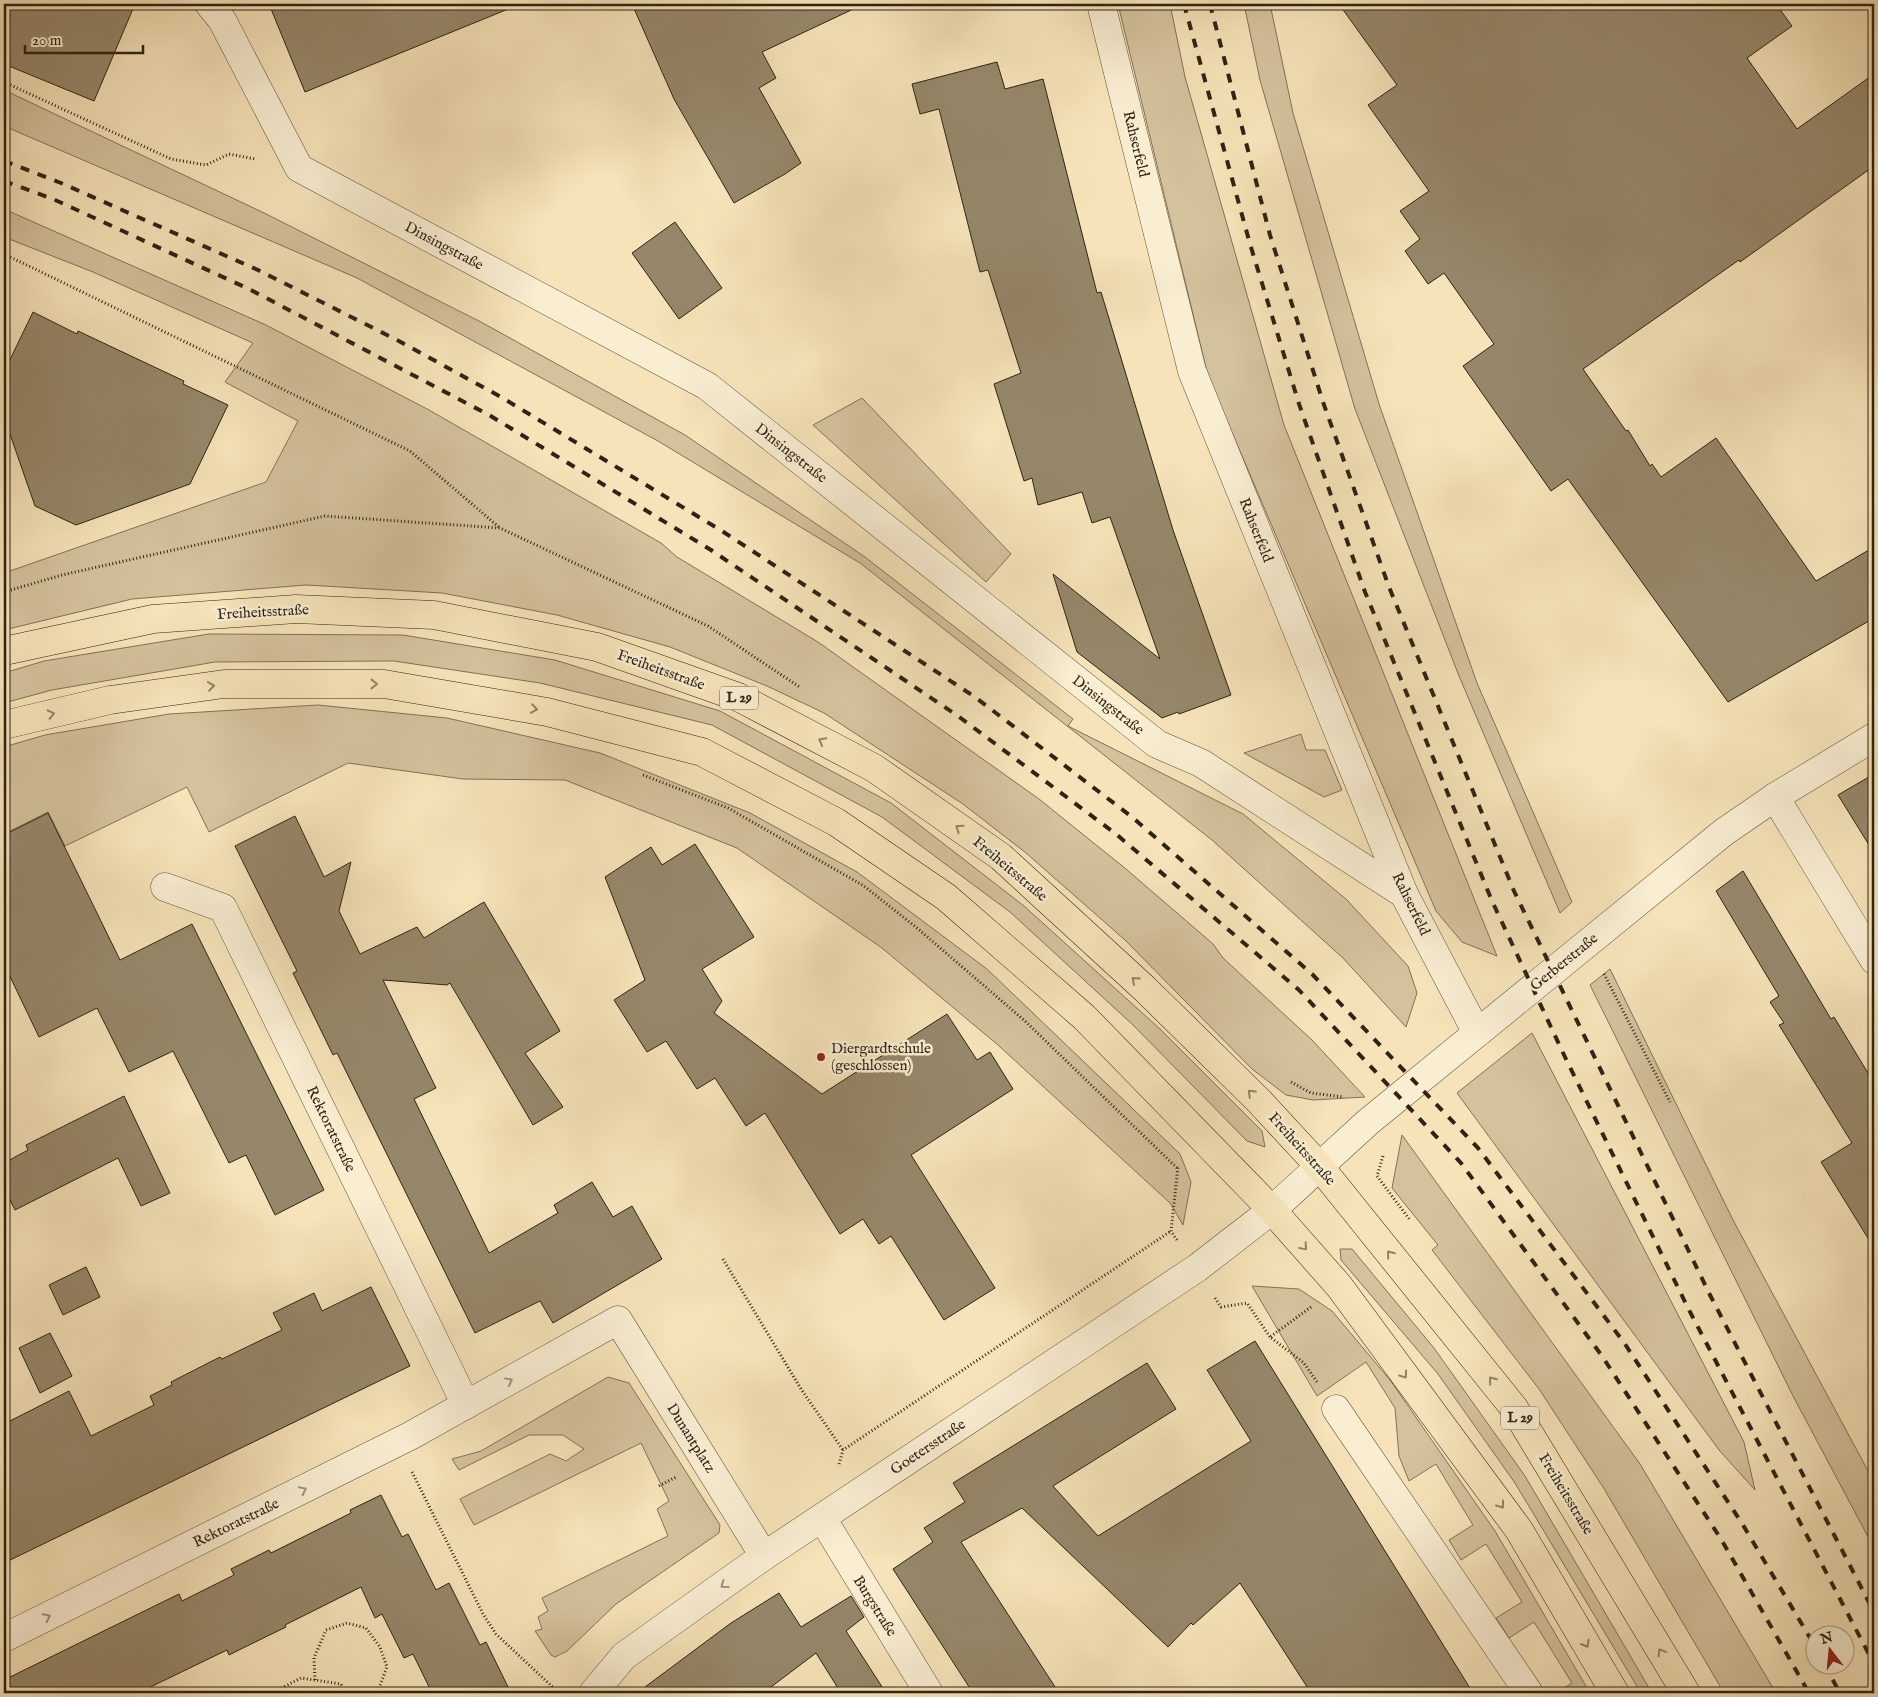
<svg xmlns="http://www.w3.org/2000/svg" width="1878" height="1697" font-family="'IM FELL English',serif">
<rect width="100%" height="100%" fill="#f6e3b9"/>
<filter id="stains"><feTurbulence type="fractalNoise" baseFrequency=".004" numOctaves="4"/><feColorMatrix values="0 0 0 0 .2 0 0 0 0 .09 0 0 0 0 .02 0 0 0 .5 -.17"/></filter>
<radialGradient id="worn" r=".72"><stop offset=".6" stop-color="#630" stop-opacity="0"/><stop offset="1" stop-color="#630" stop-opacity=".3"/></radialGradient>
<g fill="#d4c29d" stroke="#817258">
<polygon points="1118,4 1170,4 1185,77 1284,425 1497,956 1462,942 1436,911 1208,376"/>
<polygon points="1244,4 1270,4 1293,113 1379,404 1477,683 1572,902 1560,913 1459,676 1355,409 1260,80"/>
<polygon points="4,90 262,212 481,322 685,435 865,557 1073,719 1068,726 1243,814 1346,899 1408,966 1417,993 1406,1027 1343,958 1212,840 860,563 658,441 357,278 4,126"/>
<polygon points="4,209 266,325 429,410 661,543 677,557 818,642 1039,799 1126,869 1213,944 1223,958 1312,1040 1365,1097 1313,1100 1286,1095 1252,1069 1125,940 1026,853 963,804 824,713 767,686 670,647 557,615 442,593 306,585 132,599 4,630 4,573 266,482 298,421 225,382 253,343 93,272 4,237"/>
<polygon points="862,398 1011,554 986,582 813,425"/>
<polygon points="209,634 403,635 555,660 720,711 891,803 1024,906 1160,1029 1262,1131 1265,1147 1247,1141 1133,1025 1010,912 882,817 712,725 540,683 394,661 215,662 52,690 4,703 4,673 44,661"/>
<polygon points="318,705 447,718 600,753 750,813 857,872 987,969 1180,1154 1191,1182 1183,1225 1170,1203 998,1045 882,948 737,848 565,780 463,779 348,763 209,832 187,787 65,846 48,812 4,834 4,747 45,735 169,714"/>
<polygon points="1301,734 1306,750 1325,750 1342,790 1324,797 1244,753"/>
<polygon points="1610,969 1733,1220 1874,1482 1874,1548 1793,1396 1590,985"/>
<polygon points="1532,1033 1744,1442 1755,1490 1719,1450 1457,1093"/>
<polygon points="1402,1135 1640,1464 1776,1693 1724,1693 1603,1487 1539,1389 1432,1250 1438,1245 1392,1188"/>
<polygon points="1340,1249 1352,1249 1434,1348 1525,1476 1652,1693 1641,1693 1515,1483 1438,1374 1341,1260"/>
<polygon points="1252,1286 1299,1289 1332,1311 1390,1380 1495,1531 1590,1693 1556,1693 1572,1683 1534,1622 1509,1638 1496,1618 1522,1602 1486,1544 1461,1560 1449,1540 1473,1525 1436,1464 1409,1481 1399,1456 1395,1408 1366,1362 1317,1396"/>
<polygon points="608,1377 629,1383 720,1525 719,1533 616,1604 567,1651 555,1657 551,1655 535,1631 542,1629 538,1617 548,1611 542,1598 668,1536 657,1509 669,1501 641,1443 474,1525 460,1499 550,1454 566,1461 584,1449 563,1435 529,1435 459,1470 452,1459 481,1451"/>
</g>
<g fill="#96876a" stroke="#2e2314">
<polygon points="4,4 135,4 94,101 4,64"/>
<polygon points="269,4 518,4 518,5 305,92"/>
<polygon points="632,4 864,4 762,52 776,78 759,88 801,163 785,174 734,203 674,99"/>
<polygon points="1339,4 1776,4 1792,26 1747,58 1797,129 1874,74 1874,166 1740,262 1739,260 1583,369 1626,431 1628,430 1650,466 1652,464 1661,477 1716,438 1816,581 1874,547 1874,618 1728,702 1568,479 1551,491 1463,366 1494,344 1444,273 1428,284 1405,251 1420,239 1400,211 1429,191 1368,105 1397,85"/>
<polygon points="997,62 1005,89 1043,79 1097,293 1101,292 1173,530 1231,695 1179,714 1178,712 1162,718 1077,652 1053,574 1160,659 1110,517 1092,523 1082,492 1038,505 1032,478 1024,481 994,384 1021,373 988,270 980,272 939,109 920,114 912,84"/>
<polygon points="675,222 722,288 679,319 632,253"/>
<polygon points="33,312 77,334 78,331 184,381 183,384 228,405 190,484 76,525 35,506 4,417 4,372"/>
<polygon points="1874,774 1874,853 1838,795"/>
<polygon points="48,813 120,960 192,924 324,1190 275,1215 246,1155 229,1163 173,1051 129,1072 97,1008 39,1037 4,964 4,835"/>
<polygon points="295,816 324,877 351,862 339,911 360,954 417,927 424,938 484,902 560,1031 525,1053 563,1107 533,1125 450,983 447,985 383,980 436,1088 414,1099 489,1253 558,1213 554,1205 592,1182 613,1217 632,1206 662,1259 553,1323 540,1301 475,1333 337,1053 333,1055 293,973 297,971 235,846"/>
<polygon points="695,844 754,937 702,969 722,1001 714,1013 822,1094 947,1014 977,1060 990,1052 1013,1089 911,1155 995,1288 944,1320 891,1236 879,1244 863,1219 840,1234 765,1113 746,1126 715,1078 697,1089 666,1041 647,1052 614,1000 645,980 605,877 651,847 662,865"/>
<polygon points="1743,871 1831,1019 1834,1017 1874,1083 1874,1248 1821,1162 1852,1143 1779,1025 1784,1023 1770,1002 1779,996 1716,891"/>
<polygon points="124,1096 170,1193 141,1206 118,1158 15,1210 4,1187 4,1163 28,1150 26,1145"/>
<polygon points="86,1267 100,1297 63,1315 49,1285"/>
<polygon points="371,1287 410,1366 4,1563 4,1424 69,1391 91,1436 154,1405 150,1396 172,1385 171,1382 220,1357 222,1359 282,1330 273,1313 314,1293 322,1311"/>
<polygon points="50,1333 72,1376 40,1393 19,1348"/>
<polygon points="1255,1341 1473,1693 1311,1693 1240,1583 1193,1625 1191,1623 1168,1647 1022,1508 961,1542 1059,1693 973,1693 893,1569 933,1542 924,1528 965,1502 953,1483 1147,1363 1176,1409 1053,1486 1098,1536 1251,1441 1207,1370"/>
<polygon points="381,1495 402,1537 408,1534 436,1590 449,1583 480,1645 486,1642 511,1693 432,1693 413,1654 404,1658 382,1614 375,1618 361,1587 285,1625 286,1627 245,1647 229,1655 227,1650 138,1693 4,1693 4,1680 179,1594 182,1601 234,1575 231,1569 269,1550 271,1553 351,1513 350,1510"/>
<polygon points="779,1593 801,1627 851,1596 864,1617 846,1631 886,1693 841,1693 816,1653 763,1693 637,1693 731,1623"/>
</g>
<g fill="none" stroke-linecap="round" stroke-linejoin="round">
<g stroke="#60533d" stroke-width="29">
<g id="minor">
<polyline points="209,4 222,20 299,168 707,386 1157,744 1201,763 1404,894"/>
<polyline points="1101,4 1192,371 1404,894 1477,1033"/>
<polyline points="1775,797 1874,960"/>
<polyline points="165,887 223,908 466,1405"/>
<polyline points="1336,1409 1529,1693"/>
<polyline points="822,1518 929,1693"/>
<polyline points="4,1638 410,1436 618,1320 764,1556"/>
<polyline points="593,1693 624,1656 764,1556 1197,1268 1272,1210"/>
</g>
</g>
<g stroke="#60533d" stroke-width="29">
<polyline id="tertiary" points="1272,1210 1368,1122 1724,832 1775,797 1874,737"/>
</g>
<g stroke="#2e2314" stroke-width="29">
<g id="primary">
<polyline points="4,651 153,619 296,609 434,615 597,647 738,697 874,768 1001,857 1145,989 1259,1101 1320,1167 1514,1408 1686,1693"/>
<polyline points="4,725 110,700 224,684 384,684 547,712 702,752 836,822 946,897 1084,1017 1272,1210 1339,1286 1519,1530 1615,1693"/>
</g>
</g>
<g stroke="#2e2314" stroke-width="3" stroke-dasharray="1 2.5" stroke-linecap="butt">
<polyline points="4,82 171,159 206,165 229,154 255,159"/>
<polyline points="4,254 410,451 500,528"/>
<polyline points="4,592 62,575 325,516 500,528 708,626 801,688"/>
<polyline points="643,775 728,808 864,886 917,928 1025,1021 1177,1168"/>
<polyline points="1604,974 1670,1102"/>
<polyline points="1291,1082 1311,1093 1344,1097"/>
<polyline points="1383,1156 1377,1176 1410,1220"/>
<polyline points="1177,1240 1171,1231 1178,1167"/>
<polyline points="723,1259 801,1389 843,1450"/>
<polyline points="1215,1298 1221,1307 1247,1303 1270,1337"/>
<polyline points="1311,1307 1270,1337 1304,1363 1317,1382"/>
<polyline points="839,1464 843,1450 1171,1231"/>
<polyline points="412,1472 483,1614 496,1634 559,1693"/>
<polyline points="659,1486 676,1477"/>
<polyline points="315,1680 314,1658 326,1630 347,1623 366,1628 380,1647 387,1667 377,1693"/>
<polyline points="272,1693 301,1678 341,1684 345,1693"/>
</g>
<use href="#minor" stroke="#f9edd2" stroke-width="28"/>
<use href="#tertiary" stroke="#f9edd2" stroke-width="28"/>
<use href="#primary" stroke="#f6e3b9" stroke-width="28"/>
<g stroke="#2e2314" stroke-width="4" stroke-dasharray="9 9" stroke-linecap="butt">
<polyline points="1184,4 1250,244 1299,404 1365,592 1492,901 1565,1057 1688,1308 1874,1664"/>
<polyline points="1210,4 1270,235 1323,402 1389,587 1514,891 1710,1295 1874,1612"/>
<polyline points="4,161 61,183 258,270 397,340 501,397 722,531 975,697 1132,817 1312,974 1478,1148 1625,1344 1743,1525 1816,1648"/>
<polyline points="4,181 53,199 249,289 489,415 711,550 958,716 1116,834 1299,990 1461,1163 1602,1356 1721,1539 1809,1693"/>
<polyline points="1824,1664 1840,1693"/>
</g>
</g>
<defs><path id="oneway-chevron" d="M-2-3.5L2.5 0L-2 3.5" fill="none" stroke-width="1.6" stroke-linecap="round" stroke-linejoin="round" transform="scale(1.25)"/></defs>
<g stroke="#928366">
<use href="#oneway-chevron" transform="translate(374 684)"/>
<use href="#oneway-chevron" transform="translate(211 686) rotate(-8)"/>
<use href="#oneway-chevron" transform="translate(534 709) rotate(9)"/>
<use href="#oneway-chevron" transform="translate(51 714) rotate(-13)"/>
<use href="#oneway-chevron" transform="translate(822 741) rotate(-152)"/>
<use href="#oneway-chevron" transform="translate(959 828) rotate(-145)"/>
<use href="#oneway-chevron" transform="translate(1135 980) rotate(-138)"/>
<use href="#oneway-chevron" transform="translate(1251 1093) rotate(-136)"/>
<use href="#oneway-chevron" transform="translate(1304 1247) rotate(49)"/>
<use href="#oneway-chevron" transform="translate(1390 1254) rotate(-129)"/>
<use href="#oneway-chevron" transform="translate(1404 1375) rotate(54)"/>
<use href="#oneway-chevron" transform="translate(1492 1380) rotate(-129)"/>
<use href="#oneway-chevron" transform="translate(1501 1505) rotate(54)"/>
<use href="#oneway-chevron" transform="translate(1586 1644) rotate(60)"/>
<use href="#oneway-chevron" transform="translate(1661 1652) rotate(-121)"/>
</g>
<g stroke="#9e927c">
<use href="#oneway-chevron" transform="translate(509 1381) rotate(-29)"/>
<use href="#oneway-chevron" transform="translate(303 1490) rotate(-26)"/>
<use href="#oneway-chevron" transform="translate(724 1585) rotate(144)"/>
<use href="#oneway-chevron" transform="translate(47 1617) rotate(-26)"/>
</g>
<circle fill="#8f2418" stroke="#f9edd2" stroke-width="2" cx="821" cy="1057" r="5"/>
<g text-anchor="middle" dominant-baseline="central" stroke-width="5" stroke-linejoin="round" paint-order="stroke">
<g fill="#f9edd2" stroke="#6b604d" stroke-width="1">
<rect x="720" y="686.5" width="38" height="23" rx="4"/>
<rect x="1501" y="1406.5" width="38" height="23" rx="4"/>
</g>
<g font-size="14" font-weight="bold" fill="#2e2314">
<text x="739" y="698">L 29</text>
<text x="1520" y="1418">L 29</text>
</g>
<g font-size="15" fill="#2e2314" stroke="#f9edd2">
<text transform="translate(1136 144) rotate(76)">Rahserfeld</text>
<text transform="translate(444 246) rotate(28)">Dinsingstraße</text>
<text transform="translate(791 453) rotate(38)">Dinsingstraße</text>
<text transform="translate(1256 530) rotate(68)">Rahserfeld</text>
<text transform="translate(263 612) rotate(-3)">Freiheitsstraße</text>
<text transform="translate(661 670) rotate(20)">Freiheitsstraße</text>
<text transform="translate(1108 705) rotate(38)">Dinsingstraße</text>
<text transform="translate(1010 869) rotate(40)">Freiheitsstraße</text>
<text transform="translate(1411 904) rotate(64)">Rahserfeld</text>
<text transform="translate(1564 962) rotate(-39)">Gerberstraße</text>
<text transform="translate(331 1129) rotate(64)">Rektoratstraße</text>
<text transform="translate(1302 1149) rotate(48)">Freiheitsstraße</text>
<text transform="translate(691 1438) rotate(58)">Dunantplatz</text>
<text transform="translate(928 1447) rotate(-34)">Goetersstraße</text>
<text transform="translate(1566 1494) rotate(59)">Freiheitsstraße</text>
<text transform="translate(236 1523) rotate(-26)">Rektoratstraße</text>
<text transform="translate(875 1606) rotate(58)">Burgstraße</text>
</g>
<g font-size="15" fill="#2e2314" stroke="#f9edd2" text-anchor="start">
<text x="831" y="1048">Diergardtschule<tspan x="831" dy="17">(geschlossen)</tspan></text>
</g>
</g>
<rect width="1878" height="1697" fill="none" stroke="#f6e3b9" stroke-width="20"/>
<rect x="5" y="5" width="1868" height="1687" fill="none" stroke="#2e2314" stroke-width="2.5"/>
<rect x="10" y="10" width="1858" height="1677" fill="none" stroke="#2e2314"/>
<g transform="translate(1830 1650) rotate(344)"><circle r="24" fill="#f9edd2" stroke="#a89c86"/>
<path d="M0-4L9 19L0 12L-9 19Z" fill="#8f2418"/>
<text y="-8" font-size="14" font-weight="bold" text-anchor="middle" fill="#2e2314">N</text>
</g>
<path d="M25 45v8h118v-8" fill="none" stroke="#2e2314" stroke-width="2.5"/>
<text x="32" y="45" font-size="15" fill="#2e2314" stroke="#f9edd2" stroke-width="4" paint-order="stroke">20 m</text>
<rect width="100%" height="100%" filter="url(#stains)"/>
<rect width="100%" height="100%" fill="url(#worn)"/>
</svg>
